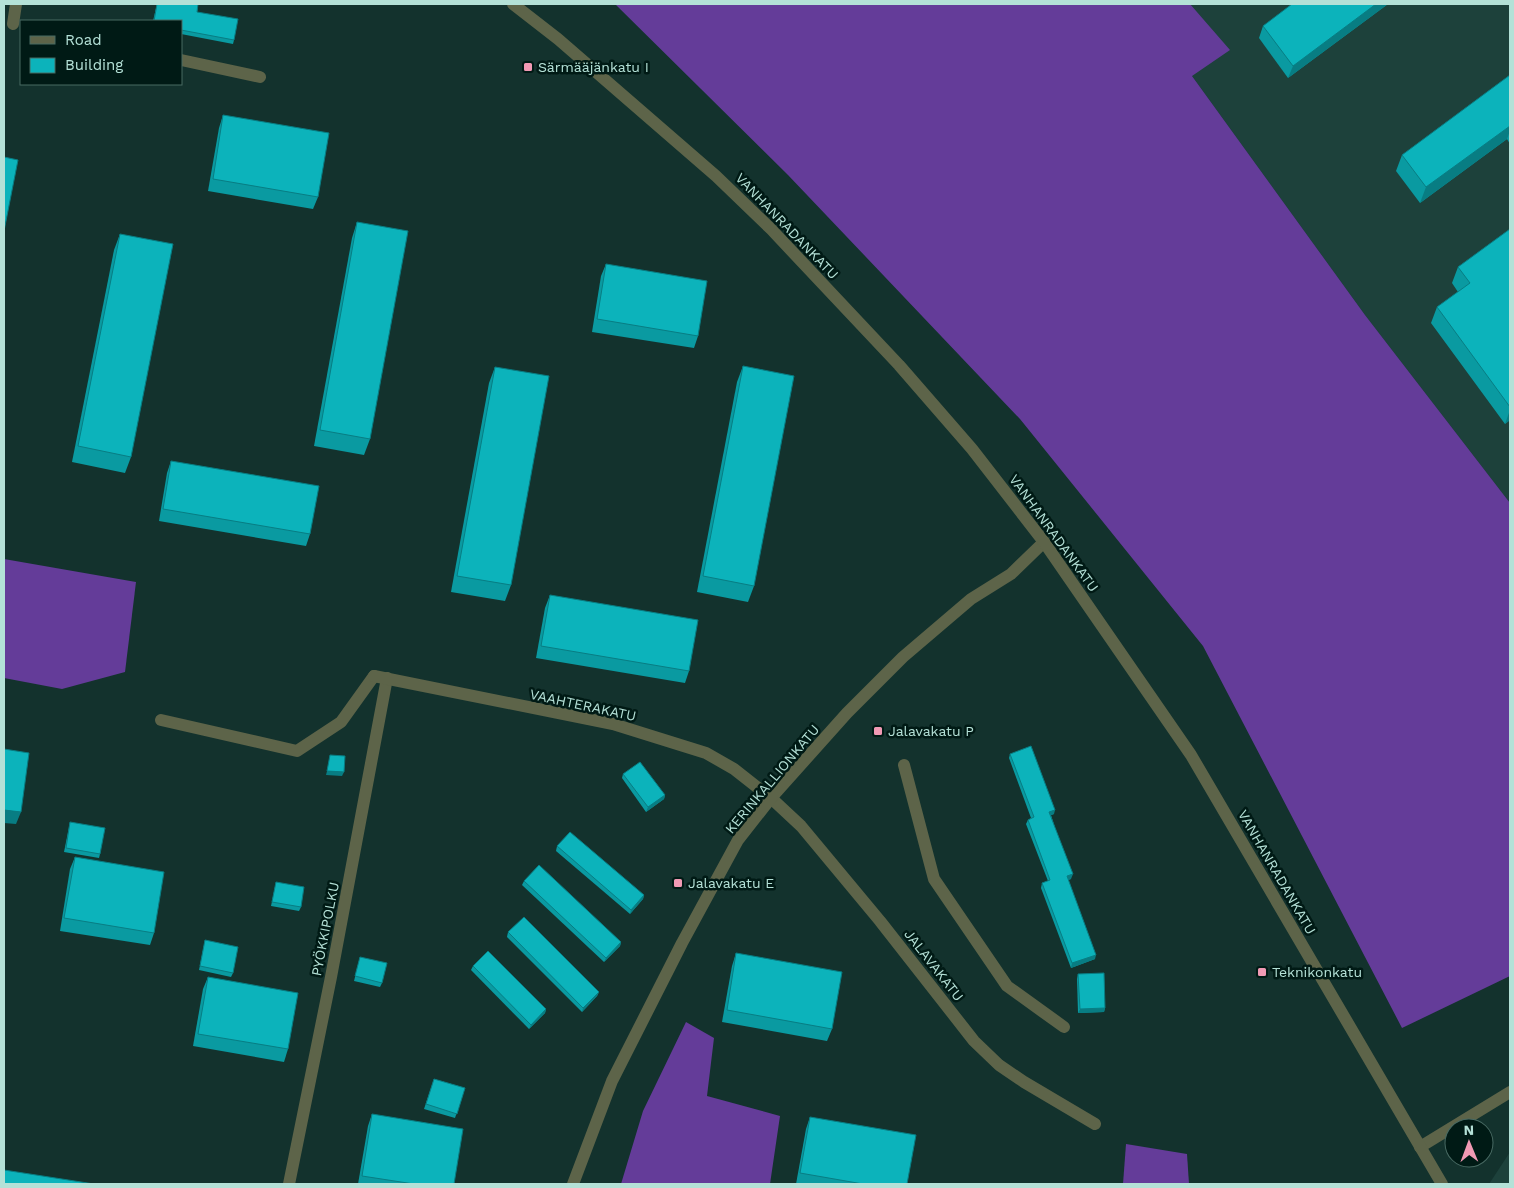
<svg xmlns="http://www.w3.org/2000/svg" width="1514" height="1188" font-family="'Work Sans',sans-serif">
<rect width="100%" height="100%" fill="#13322d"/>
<g fill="#1d413b">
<polygon points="1190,4 1510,4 1510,503 1365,315 1192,76"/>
<polygon points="1510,1152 1510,1184 1489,1184"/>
</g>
<g fill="#643c99">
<polygon points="615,4 1190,4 1230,50 1192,76 1365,315 1510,503 1510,976 1402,1028 1203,646 1020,419 788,175"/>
<polygon points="4,559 136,582 125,672 62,689 4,678"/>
<polygon points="686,1022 714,1038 707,1096 780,1116 770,1184 621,1184 643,1111"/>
<polygon points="1126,1144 1187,1154 1189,1184 1123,1184"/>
</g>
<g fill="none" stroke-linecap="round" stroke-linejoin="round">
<g stroke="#5d6449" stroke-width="12">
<polyline points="13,24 16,4"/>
<polyline points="181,60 260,77"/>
<polyline points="161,720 297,751 341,722 374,676"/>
<polyline points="904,765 934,879 1007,986 1064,1027"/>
<polyline points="289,1184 331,977 387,678"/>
</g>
<g stroke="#5d6449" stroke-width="12">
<polyline points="374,676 613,724 706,753 734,769 771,798 801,826 880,921 974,1041 999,1065 1024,1082 1095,1124"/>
<polyline points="1420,1147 1510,1092"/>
<polyline points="573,1184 612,1081 682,943 738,840 771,798 847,713 903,657 971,599 1011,574 1044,542"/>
</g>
<polyline stroke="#5d6449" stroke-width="12" points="513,4 558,39 716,176 771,229 899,365 972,449 1044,542 1191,755 1442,1184"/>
</g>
<g fill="#0a9aa1">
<polygon points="157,4 198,4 197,12 234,40 233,44 181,34 181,21 153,21"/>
<polygon points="1292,4 1388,4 1288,78 1259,38 1263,26"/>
<polygon points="1510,75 1510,144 1507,139 1420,203 1396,171 1402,155"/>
<polygon points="223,115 318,197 313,209 208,191 219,128"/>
<polygon points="357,222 370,439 364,455 314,446 352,238"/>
<polygon points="1510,229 1510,420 1505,424 1431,323 1437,307 1458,292 1452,283 1458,267"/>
<polygon points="120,234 131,457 125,473 72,462 114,250"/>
<polygon points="606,264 698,336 694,348 592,332 601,276"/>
<polygon points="743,366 754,586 748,602 697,592 737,382"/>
<polygon points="495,367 511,585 505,601 451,592 489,383"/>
<polygon points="171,461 310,534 306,546 159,521 167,473"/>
<polygon points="550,595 689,671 685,683 536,658 545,608"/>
<polygon points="1010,754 1054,814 1051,815 1071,879 1068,880 1095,959 1071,968 1041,888 1042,883 1048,881 1026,824 1028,820 1031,818 1009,758"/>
<polygon points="623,774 665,795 664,799 646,812 622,778"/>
<polygon points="70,822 100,854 99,858 64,852"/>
<polygon points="557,846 644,895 643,899 630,914 556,851"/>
<polygon points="75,857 154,933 150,945 60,931 70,869"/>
<polygon points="524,881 621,942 620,946 604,962 522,885"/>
<polygon points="276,882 301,907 299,911 271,906"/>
<polygon points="508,932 599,992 597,996 582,1012 507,937"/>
<polygon points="205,940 233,973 231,977 199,970"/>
<polygon points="736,953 832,1029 827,1041 722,1022 732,966"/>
<polygon points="360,957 382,983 380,987 354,981"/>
<polygon points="473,966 546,1009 545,1013 529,1029 471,970"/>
<polygon points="1078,974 1105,1008 1104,1012 1078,1013 1077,979"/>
<polygon points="208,977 288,1049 284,1062 193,1046 203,989"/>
<polygon points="434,1079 465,1088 455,1118 424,1109"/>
<polygon points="372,1114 454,1184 358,1184 368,1126"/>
<polygon points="810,1117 907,1184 796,1184 806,1129"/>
</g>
<g fill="#087d83">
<polygon points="1376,4 1388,4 1288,78 1293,66"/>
<polygon points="1510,126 1510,131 1507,139 1420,203 1426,187"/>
<polygon points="1510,410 1510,420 1505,424"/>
<polygon points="327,771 344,772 342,776 326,775"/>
<polygon points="665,795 664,799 646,812 648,807"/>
<polygon points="4,810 21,812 16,824 4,823"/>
<polygon points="1055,810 1054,814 1048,816 1049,812"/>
<polygon points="1073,874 1071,879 1065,881 1067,876"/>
<polygon points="644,895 643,899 630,914 631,910"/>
<polygon points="621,942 620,946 604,962 606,958"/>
<polygon points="1096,955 1095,959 1071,968 1072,963"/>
<polygon points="599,992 597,996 582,1012 583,1008"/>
<polygon points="1105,1008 1104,1012 1078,1013 1080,1009"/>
<polygon points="546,1009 545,1013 529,1029 531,1025"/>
</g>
<g fill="#0cb3bb" stroke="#087d83">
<polygon points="157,4 198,4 197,12 238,19 234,40 181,30 181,21 154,21"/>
<polygon points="1292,4 1376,4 1293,66 1263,26"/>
<polygon points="1510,75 1510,126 1426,187 1402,155"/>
<polygon points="223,115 329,133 318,197 213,179"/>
<polygon points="4,157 18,160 4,231"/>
<polygon points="357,222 408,231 370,439 320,430"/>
<polygon points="1510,229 1510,407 1437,307 1470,283 1458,267"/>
<polygon points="120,234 173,244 131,457 78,446"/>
<polygon points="606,264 707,281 698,336 597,319"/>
<polygon points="743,366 794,376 754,586 703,576"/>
<polygon points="495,367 549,376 511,585 457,576"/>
<polygon points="171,461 319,486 310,534 163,509"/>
<polygon points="550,595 698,620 689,671 541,646"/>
<polygon points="1031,746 1055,810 1049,812 1073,874 1067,876 1096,955 1072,963 1042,883 1050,880 1028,820 1034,817 1010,754"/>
<polygon points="4,749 29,753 21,812 4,810"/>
<polygon points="330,755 345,756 344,772 327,771"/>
<polygon points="640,762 665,795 648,807 623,774"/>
<polygon points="70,822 105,828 100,854 66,848"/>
<polygon points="570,832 644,895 631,910 557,846"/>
<polygon points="75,857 164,872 154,933 64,918"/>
<polygon points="539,865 621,942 606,958 524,881"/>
<polygon points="276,882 304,887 301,907 272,902"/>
<polygon points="524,917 599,992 583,1008 508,932"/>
<polygon points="205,940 238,947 233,973 200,966"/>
<polygon points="488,951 546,1009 531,1025 473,966"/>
<polygon points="736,953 842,972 832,1029 727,1010"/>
<polygon points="360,957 387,963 382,983 355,976"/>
<polygon points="1104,973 1105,1008 1080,1009 1078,974"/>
<polygon points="208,977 298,993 288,1049 198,1034"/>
<polygon points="434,1079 465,1088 457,1114 426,1104"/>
<polygon points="372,1114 463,1129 454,1184 414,1184 362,1176"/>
<polygon points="810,1117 916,1135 907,1184 863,1184 800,1173"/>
<polygon points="4,1170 94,1184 4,1184"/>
</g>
<g fill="#f19ab4" stroke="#001a15" stroke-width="2">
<rect x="523" y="62" width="10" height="10" rx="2.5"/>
<rect x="873" y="726" width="10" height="10" rx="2.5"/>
<rect x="673" y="878" width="10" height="10" rx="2.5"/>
<rect x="1257" y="967" width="10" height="10" rx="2.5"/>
</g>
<g text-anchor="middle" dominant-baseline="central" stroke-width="5" stroke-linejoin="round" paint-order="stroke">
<g font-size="14" fill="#b4e1d7" stroke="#001a15" text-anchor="start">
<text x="538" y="67">Särmääjänkatu I</text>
<text x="888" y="731">Jalavakatu P</text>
<text x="688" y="883">Jalavakatu E</text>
<text x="1272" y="972">Teknikonkatu</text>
</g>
<g font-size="14" fill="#b4e1d7" stroke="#001a15">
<text transform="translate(787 226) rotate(46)">VANHANRADANKATU</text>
<text transform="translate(1054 533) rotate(54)">VANHANRADANKATU</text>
<text transform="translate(583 705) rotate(12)">VAAHTERAKATU</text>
<text transform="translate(772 779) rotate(-50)">KERINKALLIONKATU</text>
<text transform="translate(1277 872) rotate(60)">VANHANRADANKATU</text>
<text transform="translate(325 929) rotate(-79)">PYÖKKIPOLKU</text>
<text transform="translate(934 965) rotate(52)">JALAVAKATU</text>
</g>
</g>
<rect width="1514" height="1188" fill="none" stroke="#b4e1d7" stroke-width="10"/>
<rect x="20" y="20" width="162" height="65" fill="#001a15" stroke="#486a63"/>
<rect x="30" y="36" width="25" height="8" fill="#5d6449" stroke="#486a63"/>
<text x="65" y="45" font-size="15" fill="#b4e1d7">Road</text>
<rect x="30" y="58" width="25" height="15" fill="#0cb3bb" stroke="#486a63"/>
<text x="65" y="70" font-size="15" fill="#b4e1d7">Building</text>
<g transform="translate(1469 1143) rotate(359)"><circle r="24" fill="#001a15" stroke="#486a63"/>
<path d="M0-4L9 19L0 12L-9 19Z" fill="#f19ab4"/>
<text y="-8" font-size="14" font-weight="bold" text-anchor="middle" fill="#b4e1d7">N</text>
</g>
</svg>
